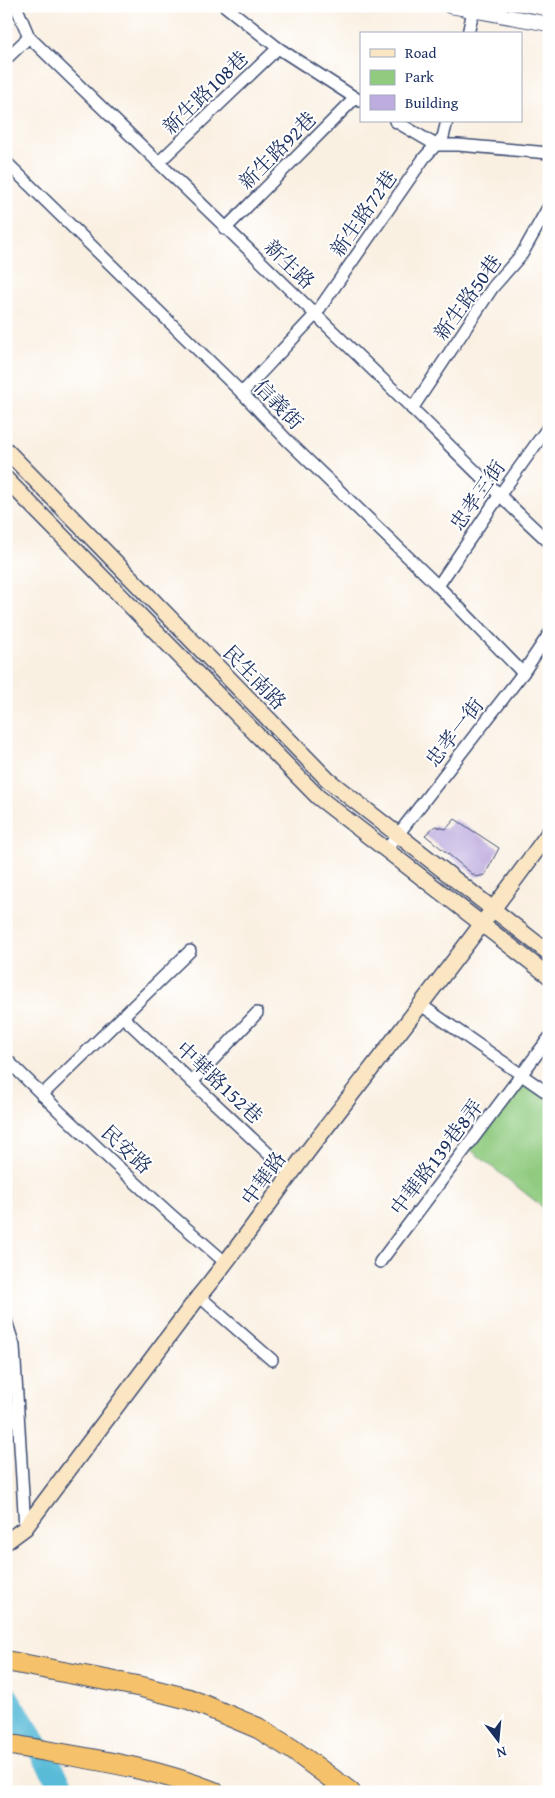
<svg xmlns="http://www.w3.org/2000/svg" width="555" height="1798" font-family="'Gentium Book Plus','Noto Serif TC',serif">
<rect width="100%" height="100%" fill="#fff"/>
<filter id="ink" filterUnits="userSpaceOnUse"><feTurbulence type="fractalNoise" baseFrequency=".02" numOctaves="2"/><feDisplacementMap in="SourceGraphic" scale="10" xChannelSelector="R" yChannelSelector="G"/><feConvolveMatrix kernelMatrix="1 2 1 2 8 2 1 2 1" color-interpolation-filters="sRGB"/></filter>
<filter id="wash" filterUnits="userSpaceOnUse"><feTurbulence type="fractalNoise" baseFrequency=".0096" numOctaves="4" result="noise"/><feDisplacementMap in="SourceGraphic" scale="20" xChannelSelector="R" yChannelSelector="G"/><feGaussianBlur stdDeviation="1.12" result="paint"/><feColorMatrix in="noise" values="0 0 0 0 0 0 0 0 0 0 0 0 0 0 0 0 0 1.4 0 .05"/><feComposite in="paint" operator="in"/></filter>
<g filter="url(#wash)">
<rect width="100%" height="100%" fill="#faf0e2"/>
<polygon fill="#90cb80" stroke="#567d6f" points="522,1074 549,1094 549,1198 544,1208 467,1147"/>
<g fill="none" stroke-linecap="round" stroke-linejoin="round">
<polyline stroke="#5abbd8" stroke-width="24" points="6,1696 66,1792"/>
</g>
<g id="blocks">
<polygon fill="#beacde" points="455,819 499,848 485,875 476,877 425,835 435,826 446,829"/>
</g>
</g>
<g filter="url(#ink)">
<use href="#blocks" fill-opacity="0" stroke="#3c4c72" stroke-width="1"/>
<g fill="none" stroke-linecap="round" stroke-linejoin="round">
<g stroke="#3c4c72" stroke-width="14">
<g id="minor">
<path d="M16,6l13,31c115,112 231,224 347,336 58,56 113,114 173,169"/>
<polyline points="225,6 278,48 360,101"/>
<polyline points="468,34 473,11"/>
<polyline points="6,59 29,37"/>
<polyline points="395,121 436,145 458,145 549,153"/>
<polyline points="6,162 242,393 287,440 438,586 523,673"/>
<polyline points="158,163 278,48"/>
<polyline points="225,229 355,98"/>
<polyline points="242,393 315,315 424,158 443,137 447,121"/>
<polyline points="412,409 493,287 522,254 549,206"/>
<polyline points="438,586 499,496 549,426"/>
<polyline points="386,850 523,673 549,634"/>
<polyline points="421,1005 549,1094"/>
<polyline points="123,1017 290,1174"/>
<path d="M6,1059c71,71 144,139 220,204"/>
<polyline points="192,1082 257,1013"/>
<polyline points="42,1095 190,951"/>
<polyline points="380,1262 549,1038"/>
<polyline points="199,1296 272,1360"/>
<polyline points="6,1321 14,1346 25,1528"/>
</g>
</g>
<g stroke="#3c4c72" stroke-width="16">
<polyline id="tertiary" points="450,6 549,24"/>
</g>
<g stroke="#3c4c72" stroke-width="18">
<g id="secondary">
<polyline points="6,450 328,780 549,953"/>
<polyline points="6,479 318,797 549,976"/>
<path d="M6,1542l19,-14 174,-232c40,-48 74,-99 112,-149 80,-104 161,-207 238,-314"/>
</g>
</g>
<g stroke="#3c4c72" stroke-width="22">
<g id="motorway">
<polyline points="6,1661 142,1687 189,1699 258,1728 292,1749 350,1792"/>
<path d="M6,1744c70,13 142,21 208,48"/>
</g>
</g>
<use href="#minor" stroke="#fff" stroke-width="11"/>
<use href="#tertiary" stroke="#fff" stroke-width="14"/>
<use href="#secondary" stroke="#fbe6c4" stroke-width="15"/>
<use href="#motorway" stroke="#f5c16b" stroke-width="20"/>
</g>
</g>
<g text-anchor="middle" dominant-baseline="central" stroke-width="4" stroke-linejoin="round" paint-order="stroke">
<g font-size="20" fill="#1b2f5e" stroke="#fff">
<text transform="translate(205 92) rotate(-44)">新生路108巷</text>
<text transform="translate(277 150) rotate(-45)">新生路92巷</text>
<text transform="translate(363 213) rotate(-55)">新生路72巷</text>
<text transform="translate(290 264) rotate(44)">新生路</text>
<text transform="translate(467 297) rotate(-54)">新生路50巷</text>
<text transform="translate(279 404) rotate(46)">信義街</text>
<text transform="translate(477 495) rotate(-55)">忠孝三街</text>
<text transform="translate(255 677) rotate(46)">民生南路</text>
<text transform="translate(454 732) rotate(-52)">忠孝一街</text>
<text transform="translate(220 1082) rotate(43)">中華路152巷</text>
<text transform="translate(127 1149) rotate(43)">民安路</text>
<text transform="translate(436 1157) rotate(-53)">中華路139巷8弄</text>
<text transform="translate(263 1178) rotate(-54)">中華路</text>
</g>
</g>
<rect width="555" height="1798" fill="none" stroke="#fff" stroke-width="25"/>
<rect x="360" y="32" width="162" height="90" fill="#ffffff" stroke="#a4acbf"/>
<rect x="370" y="49" width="25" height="8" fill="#fbe6c4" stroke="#a4acbf"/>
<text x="405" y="58" font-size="15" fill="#1b2f5e">Road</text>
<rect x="370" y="70" width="25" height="15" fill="#90cb80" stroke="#a4acbf"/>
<text x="405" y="82" font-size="15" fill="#1b2f5e">Park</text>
<rect x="370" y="95" width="25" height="15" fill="#beacde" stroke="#a4acbf"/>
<text x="405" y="108" font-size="15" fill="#1b2f5e">Building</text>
<g transform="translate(498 1740) rotate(164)" stroke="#ffffff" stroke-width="4" paint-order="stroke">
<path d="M0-4L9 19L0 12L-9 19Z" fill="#1b2f5e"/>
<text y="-8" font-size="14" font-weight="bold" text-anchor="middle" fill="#1b2f5e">N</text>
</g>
</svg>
